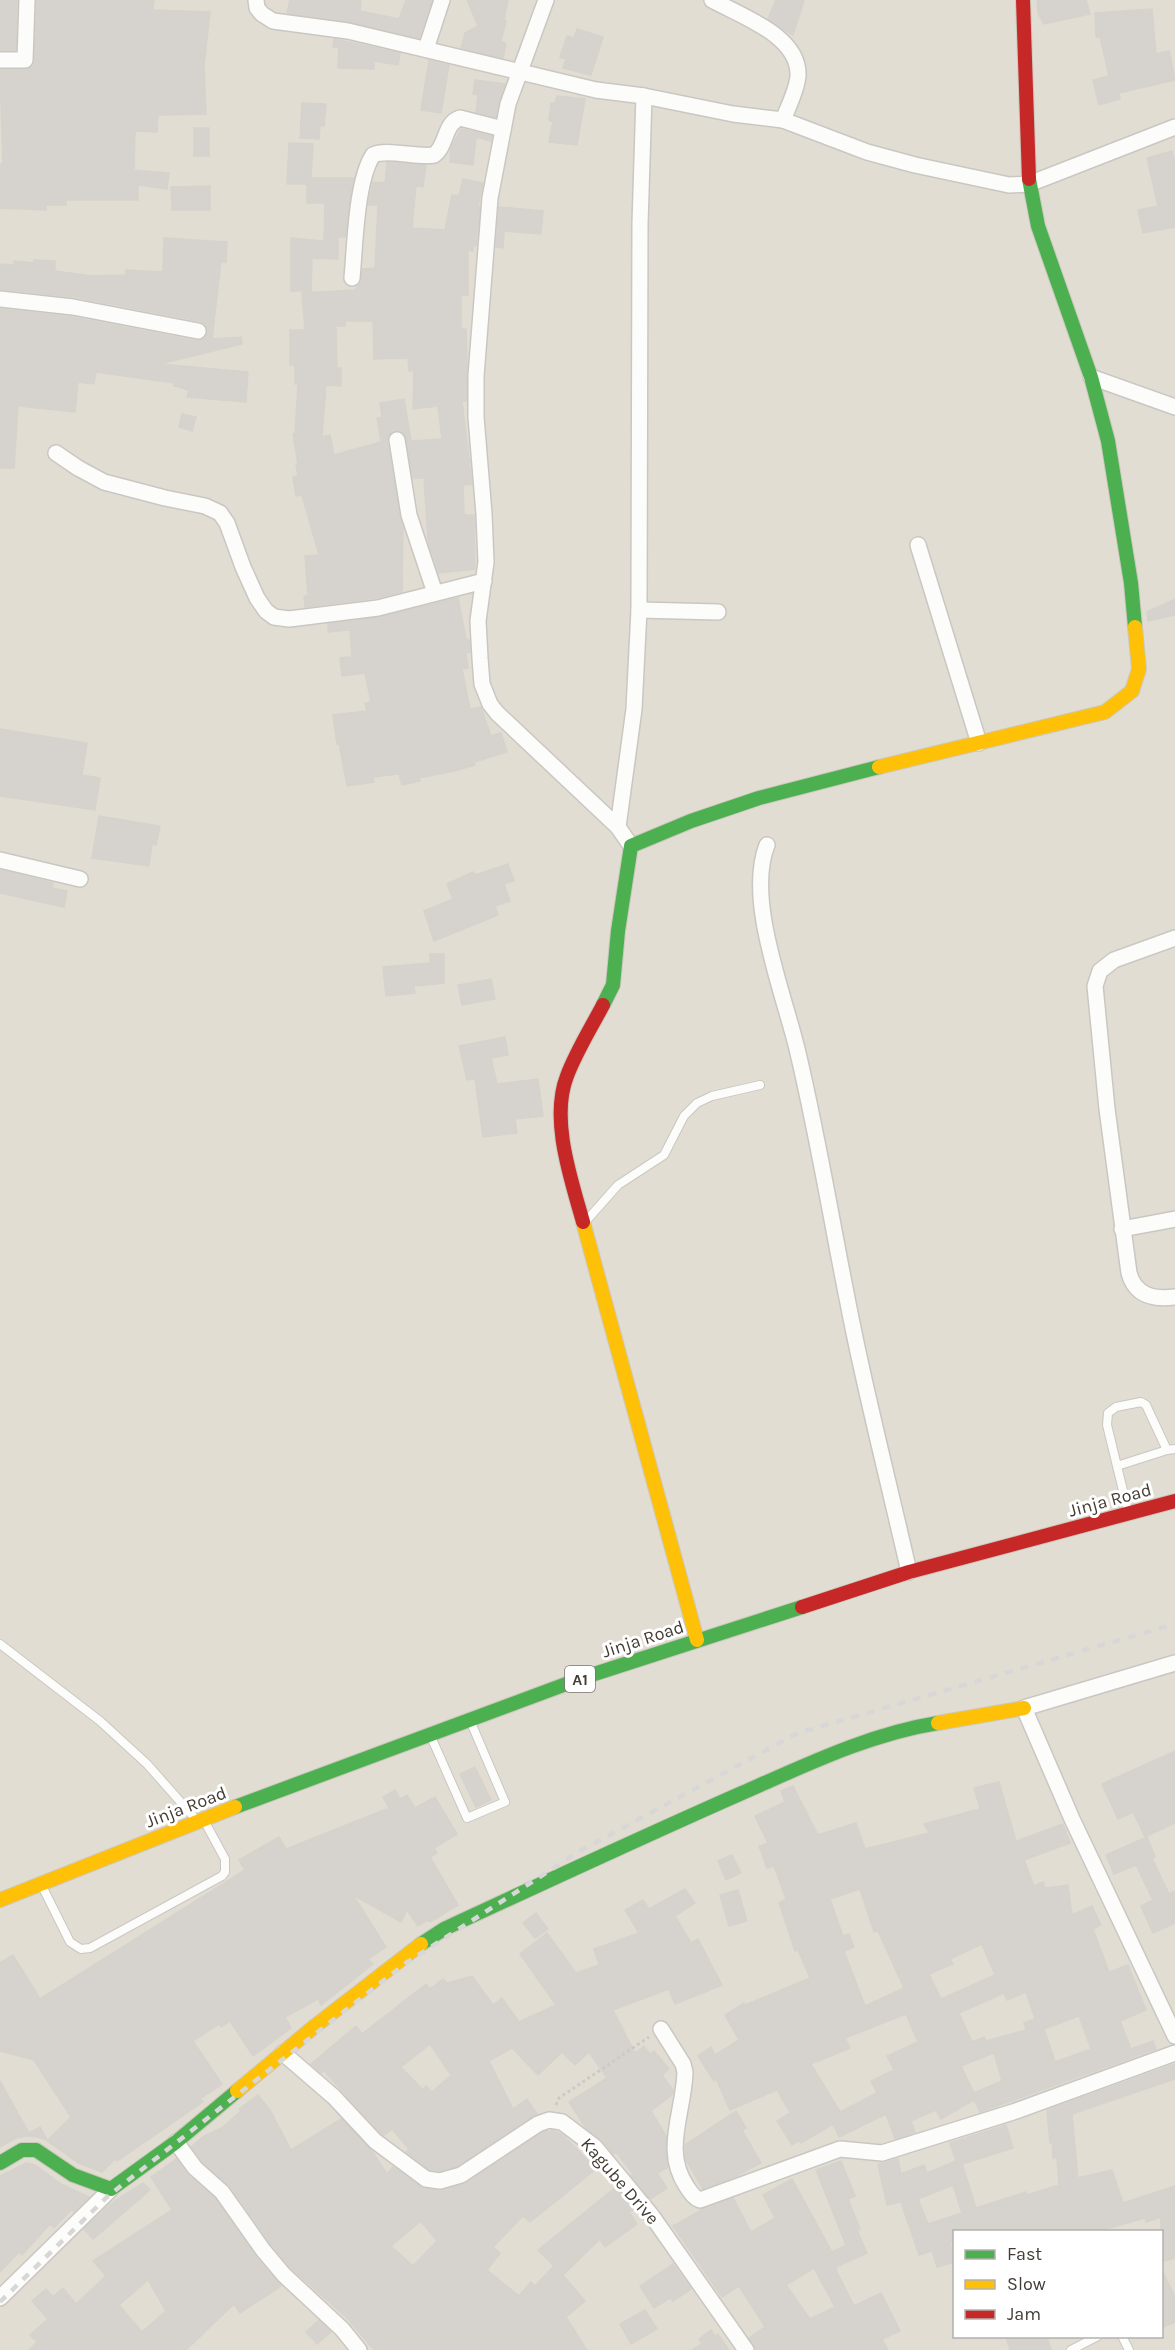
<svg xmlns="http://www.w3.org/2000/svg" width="1175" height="2350" font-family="Karla,sans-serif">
<rect width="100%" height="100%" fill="#eeebe6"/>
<path fill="#e2ddd3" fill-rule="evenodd" d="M0,0h1175v2350h-1175zM954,2232h208v104h-208z"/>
<g fill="#d6d2cd" stroke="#d6d2cc" stroke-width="1.5" fill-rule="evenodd">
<polygon points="0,0 17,0 16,50 0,50"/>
<polygon points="37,0 154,0 153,10 210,12 204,66 206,114 158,115 157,132 135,131 134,170 169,173 167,189 138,185 138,200 66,200 66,205 46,205 46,210 0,208 0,164 3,164 0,70 26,70 34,65"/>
<polygon points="290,0 361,0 360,11 399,19 406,0 432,0 419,38 350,22 287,13"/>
<polygon points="467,0 508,0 504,20 506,21 501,41 506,44 503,58 461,48 465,33 478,26"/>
<polygon points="776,0 804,0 793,35 768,19"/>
<polygon points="1037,0 1086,0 1090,14 1044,24 1038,13"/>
<polygon points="1152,9 1156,54 1169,51 1175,80 1119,93 1120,99 1099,105 1093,80 1109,76 1100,37 1096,37 1095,13"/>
<polygon points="577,29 603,37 591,75 563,68 566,59 560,57 567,36 574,38"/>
<polygon points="334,39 400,53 398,65 374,61 374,69 338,68 339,47 333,47"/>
<polygon points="429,60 449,65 441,113 421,110"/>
<polygon points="475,80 505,84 496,117 476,112 478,95 473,94"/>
<polygon points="557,96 585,99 577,145 549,142 553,122 549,120 551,103 555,103"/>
<polygon points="302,103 326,104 324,126 320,125 319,139 300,138"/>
<rect x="194" y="128" width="15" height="28"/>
<polygon points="461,129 492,136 491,141 476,137 473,165 450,162 451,148"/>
<polygon points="289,143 313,144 311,178 354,178 345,237 338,237 338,259 312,258 311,291 291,291 291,238 324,241 325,203 307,203 307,184 287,184"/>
<polygon points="1172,151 1175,163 1175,227 1143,233 1138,210 1158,206 1147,158"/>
<path d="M387,162l39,3 -3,22 -7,-1 -4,42 33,2 7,-35 7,1 4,-17 20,4 -5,23h2l-4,40h-3v5l-5,-1v45h-7v34h5l1,34 -1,38h-4l10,83 -9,1 1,30h10l1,54 -36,4 -11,-33 -4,-62h-11l-7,-40 -5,-7h-6l-7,5 -1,6 16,86 -1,64 -26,6 -71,9 -1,-11h4l-3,-40 14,-1 -17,-60 -6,1 -3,-19 5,-1 -2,-12h2l-5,-30h2l3,-50h-3v-19h-5v-35h15l-3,-37 53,-3 5,-7 3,-14 12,-1 3,-63h-10l5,-23 12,1zM345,321h28l1,38 34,-1 1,13h5l-1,38 25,-3 4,33 -31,2 -7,-42 -24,4 2,14 -5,1 4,24 -47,13 -4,-20 -8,2 4,-52 15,1v-18h-4l-1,-42h9z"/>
<polygon points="210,186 210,210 172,210 171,187"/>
<polygon points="499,207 543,211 541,234 504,231 503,248 496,247"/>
<polygon points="164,238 227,242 226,262 221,262 212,339 241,337 242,344 160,364 248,372 246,402 187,397 189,390 174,386 175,383 96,372 94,384 78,382 75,412 18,406 14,468 0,468 0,309 72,317 196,341 205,338 208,332 205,324 200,321 75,297 0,289 0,264 14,265 14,261 34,263 34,260 55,261 55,271 92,276 126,275 126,270 163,272"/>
<polygon points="182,414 196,417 192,431 179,427"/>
<polygon points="458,598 466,639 469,640 470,652 466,653 468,668 462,669 470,709 481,707 491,736 501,733 507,752 474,762 475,765 454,771 419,778 420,781 402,785 399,774 373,777 374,782 347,786 339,743 337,744 333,715 367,711 365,703 371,702 365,673 342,676 340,658 352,657 350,630 328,632 328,624 380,617"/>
<polygon points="1175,599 1175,615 1148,621 1147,612"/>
<polygon points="0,729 87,743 82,775 100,778 95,810 0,796"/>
<polygon points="99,816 160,826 156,845 152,844 149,866 92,858"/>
<polygon points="508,864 514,881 504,884 510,901 495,906 498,915 434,941 424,911 453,899 447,884 473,872 475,875"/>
<polygon points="0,870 53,883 52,888 67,891 64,907 0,893"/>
<polygon points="430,954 444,954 444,983 414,986 415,993 386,996 383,967 430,963"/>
<polygon points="491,979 495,999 462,1005 458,985"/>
<polygon points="505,1037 508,1055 491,1058 497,1084 538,1079 543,1116 515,1119 517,1133 483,1137 475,1079 467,1080 459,1046"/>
<polygon points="1175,1751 1175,1823 1145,1837 1133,1812 1118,1819 1102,1784"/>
<polygon points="475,1767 491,1800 476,1807 460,1774"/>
<path d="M999,1782l17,59 47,-17 7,19 -46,17 10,26 9,-4 2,6 23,-3 4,30 20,-9 9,19 -8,4 16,43 19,-7 18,45 -26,11 11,28 22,-8 3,8 -176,63 -6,-12 -33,19 -5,-9 -25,11 4,11 -20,7 -9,-25 -47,23 -6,-13 -32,19 -2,-3 -7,5 -15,-24 13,-8 -13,-23 -47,20 -14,-31 -2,2 -16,-25 13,-9 4,8 24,-15 -14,-25 19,-12 1,2 65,-27 -12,-28 -3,1 -16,-48 7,-4 -12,-33 -7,2 -8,-22 9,-3 -13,-27 30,-14 -4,-11 12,-5 25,49 38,-12 9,26 64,-16 -5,-9 56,-15 -6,-21zM860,1889l14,43 4,-1 26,57 -39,18 -21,-55 10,-4 -5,-13 -6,2 -13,-37zM982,1944l13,31 -54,24 -12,-25 24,-10 -3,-5zM1026,1992l9,27 -11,4 2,7 -40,11 -2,-4 -12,5 -13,-29 45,-20 3,7zM906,2014l12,28 -31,14 7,14 -23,11 6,12 -37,19 -29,-48 39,-16 -5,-10zM1079,2016l12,33 -36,13 -11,-33zM994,2053l8,28 -28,12 -13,-27z"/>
<polygon points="395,1790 400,1799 407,1795 415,1808 435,1797 457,1834 434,1848 437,1853 430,1857 458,1905 430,1922 428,1920 418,1926 407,1910 401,1922 353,1895 386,1947 368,1959 373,1964 321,2005 318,1999 285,2017 291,2028 253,2056 230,2021 221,2027 219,2024 193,2041 222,2084 200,2099 203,2102 200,2104 117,2161 115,2159 102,2172 79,2163 47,2141 71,2117 34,2060 0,2051 0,1963 13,1955 40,1999 245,1870 239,1860 279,1837 286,1849 389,1808 383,1797"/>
<polygon points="1147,1837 1155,1857 1152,1858 1169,1894 1175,1891 1175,1923 1153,1933 1141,1906 1153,1900 1136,1865 1114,1874 1106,1855"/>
<polygon points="732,1855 741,1873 726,1880 718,1861"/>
<path d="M685,1889l10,14 -20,13 16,27 7,-4 24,46 -47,19 -6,-15 -56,21 22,43 9,-7 6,8 4,-3 15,18 -7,6 11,15v4l-22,17 15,25 2,31 -11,6 10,15 -17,11 -19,-24 2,-1 -17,-22 -2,2 -13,-15 -16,-12 -16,-25 38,-24 -18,-26 -14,13 -13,-13 -24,23 -26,-27 -23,13 24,48 14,-10 10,15 -80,52 -18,5 -9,-1 -24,-18 3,-3 -17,-20 -8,6 -2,-1 -58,-63 -3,2 -10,-9 45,-38 6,8 64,-50 4,5 13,-10 4,4 25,-7 21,29 9,-7 17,24 37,-17 -36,-51 27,-21 29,40 23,-8 -5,-16 45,-16 -14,-23 18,-10 6,9zM430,2044l21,31 -19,17 -6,-6 -3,4 -22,-23z"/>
<polygon points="738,1890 747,1921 729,1926 720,1895"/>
<polygon points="536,1913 548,1929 535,1938 523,1923"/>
<path d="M1175,2064v15l-103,35 6,64 34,-8 11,33 52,-17v72l-14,4v-45l-15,5 -1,-4 -39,11 1,3h-153v10l-4,1 4,19 -17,5 -5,-16 -13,4 -18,-53 -14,3 -9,-41 20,-5 3,15 23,-9 3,8 29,-12 -6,-18 56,-18 7,23 -51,16 14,44 50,-16 1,3 32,-10 -2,-27h-4l-1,-15h-2l-3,-33zM953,2185l9,28 -34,11 -10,-25z"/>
<polygon points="0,2081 29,2133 40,2127 47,2140 38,2137 27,2136 16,2138 0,2147"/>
<path d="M258,2095l12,15 21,40 50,-31 31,32 15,23 6,-7 28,20 18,4 27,-8 76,-50 5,-2 2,2 3,-3 11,5 33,34 -66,53 -7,-6 -30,31 7,6 -13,17 32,26 12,-14 4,4 19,-20 -16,-16 78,-63 18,22 -5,3 8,12 -32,23 -5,-8 -37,36 22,26 -19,16 21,33h-213l-27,-32 -56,-50 -20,-24 -41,-58 -28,-25 -11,-14 12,-10 20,-10 18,-16 -2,-2zM421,2221l16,20 -24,25 -22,-20z"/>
<polygon points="736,2111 746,2128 742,2130 761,2163 736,2176 703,2189 686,2160 685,2145"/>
<path d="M176,2159l12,16 27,24 40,57 26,30 -41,27 -6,-9 -48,46h-157l8,-8 -7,-7 18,-16 -16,-18 14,-12 7,8 10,-9 13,16 30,-28 -13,-15 79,-51 -21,-33zM148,2280l18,31 -24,21 -23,-27z"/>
<path d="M841,2161l14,35 -7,3 12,30 -3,1 10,23 -31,14 1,5 17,34 27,-13 19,38 -18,8 6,11h-132l-7,-12 16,-11 -26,-41 -17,11 -49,-71 32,-18 28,-10 18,34 24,-14 -12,-23 29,-16 40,73 14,-7 -30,-75zM814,2268l21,39 -25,12 -24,-34z"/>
<polygon points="26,2163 35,2165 61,2184 89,2197 74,2212 72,2209 54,2228 50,2224 22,2255 19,2252 0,2272 0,2176"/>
<polygon points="143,2183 150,2190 93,2239 84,2229 113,2202"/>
<polygon points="673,2264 691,2289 673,2301 670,2298 654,2308 640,2286"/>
<polygon points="1161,2268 1175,2297 1175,2322 1161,2328"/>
<polygon points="645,2310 657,2329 631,2344 620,2324"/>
<polygon points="319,2320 331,2332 317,2344 306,2332"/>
<polygon points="711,2330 715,2336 718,2334 729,2350 692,2350 702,2344 699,2339"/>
<polygon points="1006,2337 1047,2337 1051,2350 1010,2350"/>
</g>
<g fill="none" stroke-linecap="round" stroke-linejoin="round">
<g stroke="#cac7c2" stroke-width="10">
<g id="lane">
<polyline points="586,1221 618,1185 664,1155 684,1116 697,1103 712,1096 760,1085"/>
<polyline points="1117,1466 1167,1450"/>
<polyline points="1127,1507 1107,1425 1108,1413 1116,1407 1141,1402 1146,1405 1167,1450 1175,1449"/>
<polyline points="0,1644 100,1721 147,1764 193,1816"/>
<polyline points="432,1739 467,1818 505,1802 472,1725"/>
<polyline points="43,1888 70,1942 81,1949 90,1948 222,1876 225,1872 225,1859 206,1824"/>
<polyline points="1122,2336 1129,2350"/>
<polyline points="1071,2350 1098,2336"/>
</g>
</g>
<g stroke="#cac7c2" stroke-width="18">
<g id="street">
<polyline points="256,0 257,8 262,14 273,21 348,31 596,90 644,96 733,114 783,120 867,152 915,165 1009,185 1029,184 1175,127"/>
<polyline points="546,0 508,104 490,198 476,376 476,417 484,514 486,562 478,621 480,658 482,684 490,704 497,713 618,827"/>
<path d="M712,0c29,16 88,36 86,76 -1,14 -10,31 -15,44"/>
<polyline points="426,49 442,0"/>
<polyline points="0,60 25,60 27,0"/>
<path d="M352,278c3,-31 4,-97 21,-123 14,-7 43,3 61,0 13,-9 10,-32 26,-37l43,11"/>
<polyline points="0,299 73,307 198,331"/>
<polyline points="1091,377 1175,407"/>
<polyline points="397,440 409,515 435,593"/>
<polyline points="56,453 78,468 104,482 165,498 205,506 220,513 227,523 243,567 257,598 266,611 274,617 289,619 378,608 484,581"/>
<polyline points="918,545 979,743"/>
<polyline points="639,610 718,612"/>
<path d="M767,845c-22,55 18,151 31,208 23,97 38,196 59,294 16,75 35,150 52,225"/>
<polyline points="631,846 618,827 634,709 639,610 640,224 644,96"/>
<polyline points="0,860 80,879"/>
<path d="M1175,938l-61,22 -14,11 -5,15 12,123 22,164c6,22 24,27 46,24"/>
<polyline points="1122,1229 1175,1219"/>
<polyline points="1175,1663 1024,1708 1072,1819 1175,2036"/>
<path d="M661,2029l22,35 2,8c-1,40 -23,79 2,115 4,6 7,11 13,13l140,-51 42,4 131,-41 162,-59"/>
<polyline points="283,2053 334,2097 375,2141 426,2179 440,2181 461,2175 538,2124 549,2120 562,2122 595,2147 652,2216 746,2350"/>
<polyline points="176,2142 195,2168 222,2192 263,2250 284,2275 342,2329 359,2350"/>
<polyline points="0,2298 111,2189"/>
</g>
</g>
<g stroke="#ccc8bd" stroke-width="16">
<g id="fast">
<polyline points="1029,179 1038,226 1091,377 1108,441 1131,583 1135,627"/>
<polyline points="603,1005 613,985 618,931 631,846 691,821 759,798 879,767"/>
<polyline points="235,1807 585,1677 802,1607"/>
<path d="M421,1944l23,-15c99,-46 198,-92 298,-136 64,-28 127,-59 196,-70"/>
<polyline points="0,2163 22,2150 36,2150 73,2175 111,2189 176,2142 237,2091"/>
</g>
</g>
<g stroke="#ccc8bd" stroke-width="16">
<g id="slow">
<polyline points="879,767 1105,712 1132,691 1139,669 1135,627"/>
<polyline points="583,1222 697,1640"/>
<polyline points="938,1723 1024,1708"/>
<polyline points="0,1900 235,1807"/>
<polyline points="237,2091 315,2026 421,1944"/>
</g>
</g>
<g stroke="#ccc8bd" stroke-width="16">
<g id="jam">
<polyline points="1023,0 1029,179"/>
<path d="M583,1222c-12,-43 -33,-103 -16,-146 9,-24 24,-48 36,-71"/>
<polyline points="802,1607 909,1572 1175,1501"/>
</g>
</g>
<polyline stroke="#cccac6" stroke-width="3" stroke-dasharray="3 3" stroke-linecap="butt" points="556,2105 559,2098 649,2037"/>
<use href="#lane" stroke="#fcfcfb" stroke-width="8"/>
<use href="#street" stroke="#fcfcfb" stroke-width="15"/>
<use href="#fast" stroke="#4caf50" stroke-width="14"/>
<use href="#slow" stroke="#ffc107" stroke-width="14"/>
<use href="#jam" stroke="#c62828" stroke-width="14"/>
<polyline stroke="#d8d7d7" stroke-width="4.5" stroke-dasharray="8 8" stroke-linecap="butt" points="0,2302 108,2196 406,1963 580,1851 798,1733 1175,1624"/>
</g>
<g text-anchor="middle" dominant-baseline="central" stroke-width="6" stroke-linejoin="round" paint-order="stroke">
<rect fill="#fff" stroke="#7b7670" stroke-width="1.5" x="565" y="1666" width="30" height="26" rx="4.5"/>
<g font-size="16" font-weight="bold" fill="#423c33">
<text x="580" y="1679">A1</text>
</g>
<g font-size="18" fill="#423c33" stroke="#fff">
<text transform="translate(1110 1500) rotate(-15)">Jinja Road</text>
<text transform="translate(643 1639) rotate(-18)">Jinja Road</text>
<text transform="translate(186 1807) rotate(-21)">Jinja Road</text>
<text transform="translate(620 2181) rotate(49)">Kagube Drive</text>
</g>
</g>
<rect x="953" y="2230" width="210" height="108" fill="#ffffff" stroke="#b3b1ad" stroke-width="1.5"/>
<rect x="965" y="2250" width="30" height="9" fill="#4caf50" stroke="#b3b1ad" stroke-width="1.5"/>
<text x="1007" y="2260" font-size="18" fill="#423c33">Fast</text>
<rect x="965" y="2280" width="30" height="9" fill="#ffc107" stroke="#b3b1ad" stroke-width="1.5"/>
<text x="1007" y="2290" font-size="18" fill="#423c33">Slow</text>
<rect x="965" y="2310" width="30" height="9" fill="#c62828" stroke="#b3b1ad" stroke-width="1.5"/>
<text x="1007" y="2320" font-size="18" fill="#423c33">Jam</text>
</svg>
